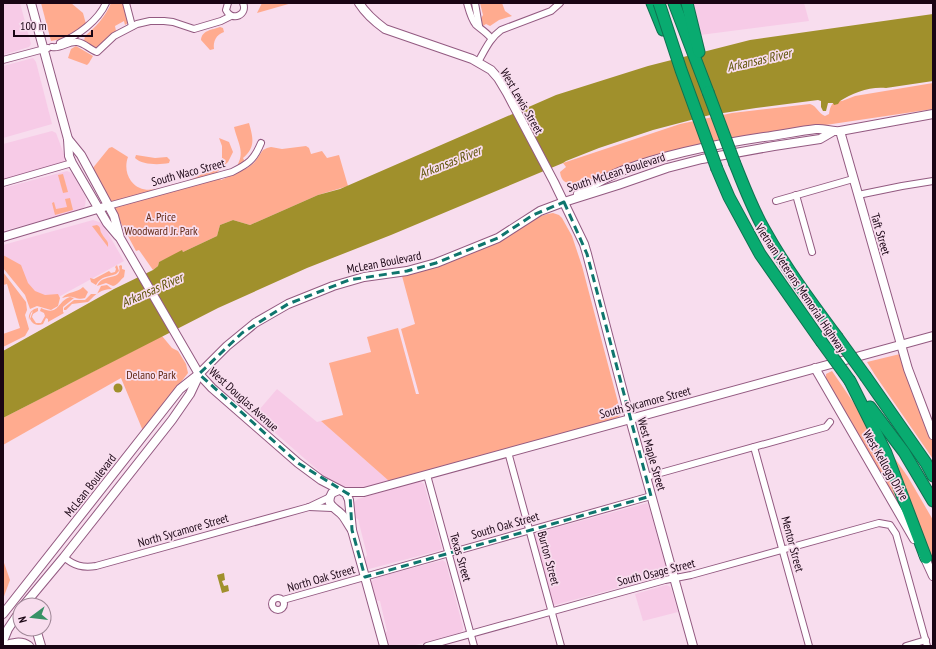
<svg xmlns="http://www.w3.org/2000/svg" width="936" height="649" font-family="'PT Sans Narrow',sans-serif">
<rect width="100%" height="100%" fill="#f8ddee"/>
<g fill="#f7cbe7">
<polygon points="3,3 20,3 31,44 29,47 3,55"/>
<polygon points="692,3 804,3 809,21 700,35"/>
<polygon points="33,58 36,62 52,124 3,138 3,66"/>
<polygon points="52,131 56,133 65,157 64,163 3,180 3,144"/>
<polygon points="67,171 72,173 86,198 85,206 80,210 3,231 3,188"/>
<polygon points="93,220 102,223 124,261 53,300 37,299 3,258 3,245"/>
<polygon points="277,389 317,422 321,421 389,481 361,490 347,490 321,476 320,472 273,431 271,433 267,432 253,417"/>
<polygon points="416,482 421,482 424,484 442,549 438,551 369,569 367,568 364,560 367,555 358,519 356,518 355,520 352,504 358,499"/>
<polygon points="647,503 649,507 667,571 666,574 662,576 555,605 553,605 534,537 536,533"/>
<polygon points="443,560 446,563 463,627 463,630 459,633 412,646 388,646 385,636 385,633 387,631 380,601 375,600 371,584 372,581 378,577"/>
<polygon points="666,585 669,586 671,588 678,612 643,621 635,594"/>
</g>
<g fill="#ffab8f">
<path d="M41,3h30l12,10 3,11c-11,8 -21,15 -35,17z"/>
<path d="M111,3h12l5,20 -3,2 -1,-4 -9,5 1,5c-6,4 -16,16 -21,18l-11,-8 1,-5c10,-8 21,-20 26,-33z"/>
<polygon points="262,3 292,3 257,13"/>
<polygon points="480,3 502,3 505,11 512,16 499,20 490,26 486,24 483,26 480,20 483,15"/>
<path d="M220,27l3,1 1,4c-8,3 -11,9 -10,17l-4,1 -9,-10c1,-10 11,-10 19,-13z"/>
<polygon points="76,46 93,56 89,63 87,65 68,58 71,49"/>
<path d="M933,83v26l-141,21 -171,38 -48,18 -1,-3c-8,1 -11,-4 -12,-11l6,-5 -3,-4 117,-39 52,-11 78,-9c7,2 8,9 15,12l4,-2c1,-8 4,-15 13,-13l13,-5z"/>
<path d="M249,123c4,15 7,24 -6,35l2,4 -6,4 -1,-2c7,-13 -1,-23 -4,-37z"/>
<path d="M219,138l10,4 4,10 -5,10 -11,10 4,8 26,-12 7,-5 9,-13 4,-2 4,-1 11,2 24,-3 3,2 2,6 11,-3 5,7 12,-3 9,31 -30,9 -68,30 -17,-5 -13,5 -3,11 -34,16 -1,-1 -23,11 -1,4 -5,4 -14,-20 -3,1 -44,-82 17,-21 3,-1 16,10c-3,8 -2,17 3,24 11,14 26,8 40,4 7,-2 15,-3 21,-6 11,-4 20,-12 30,-17v-16z"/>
<path d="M136,155l19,3 12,-1 3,3 -1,3c-10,2 -27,2 -34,-5z"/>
<polygon points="63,174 68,192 63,193 58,175"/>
<polygon points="70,198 73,210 55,215 52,203 54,202 56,209 67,207 65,199"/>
<path d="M553,213l6,2 3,3 10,18 10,30 38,144v6l-6,3 -225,62 -68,-60 22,-6 -14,-52 42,-11 -4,-15 31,-9 18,66h3l-18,-65 14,-5 -13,-48c38,-8 73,-29 108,-45 13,-7 28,-16 43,-18z"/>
<path d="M97,225c5,3 2,5 5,9 3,6 7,6 6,13l-16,-21z"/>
<polygon points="3,255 21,265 28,283 35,291 45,295 58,294 60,298 58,306 51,310 37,306 30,309 25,295 3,268"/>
<path d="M117,265l2,6 -3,3c-8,3 -15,2 -20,11l-5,-3 -1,-4 4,1 15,-8 2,2 4,-1 1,-3 -1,-2z"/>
<path d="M121,265l1,1v3l3,1 -1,7c-4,3 -6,8 -11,9l-7,-3 -9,3c6,-14 26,-4 22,-20z"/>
<polygon points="3,272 26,302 27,310 25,315 29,329 25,336 3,347 3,334 20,328 7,284 3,285"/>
<path d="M107,285l5,4c-11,0 -16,5 -24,13l-16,2 -6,6h-2v-2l10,-8h11l6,-6h6l4,-8z"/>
<path d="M83,287l5,5 -3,6c-9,3 -10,-4 -23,0 6,-7 15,-5 21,-11z"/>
<path d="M70,297l4,1 -11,9v5l1,1 -16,9v-3l-2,-1 -3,6c-6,2 -10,1 -13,-5l3,-8 -2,2 -2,7c-1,-7 3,-11 9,-12v3l-5,3 -1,3 4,6h5l4,-7 -1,-3 -4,-2 1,-3c18,9 16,-7 29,-11z"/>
<polygon points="162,336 172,348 178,351 186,364 188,373 143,431 121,378 3,445 3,418"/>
<polygon points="900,354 913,394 933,441 933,459 875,375 867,362"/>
<polygon points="832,371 864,418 878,447 904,515 826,381 826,374"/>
<polygon points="889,450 908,477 933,520 933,563"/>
<polygon points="3,560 10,580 3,599"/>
</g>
<g fill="#a0902c">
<path d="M933,14v67l-47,7c-15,-2 -34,5 -46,13l-2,3 -4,1 -1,-2h-5l-2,8h-3l-2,-4v-6l-3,-1 -62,8 -46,7 -57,15 -54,18 -33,13 -3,2 -172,72 -84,33 -89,40 -215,110v-67l111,-62 39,-19 5,-4 1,-4 23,-12 1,2 34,-16 3,-11 13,-5 17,5 68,-30 22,-6 216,-94 92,-29 102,-26z"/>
<circle cx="118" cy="388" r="4.5"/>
<polygon points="224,573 225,580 222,581 224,586 228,585 229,591 222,593 217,575"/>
</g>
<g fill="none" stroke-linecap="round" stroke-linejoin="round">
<g stroke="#935a81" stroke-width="8">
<g id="street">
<polyline points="126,3 132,26"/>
<path d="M228,3l-2,7c6,12 22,5 17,-7"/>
<path d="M467,3c2,7 4,16 9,22 5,4 11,8 15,13"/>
<polyline points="475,3 479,26"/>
<path d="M60,43c17,-7 38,-22 46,-40"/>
<path d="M52,47c9,2 16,-6 25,-5 8,1 13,8 20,10l17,-16 23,-12 13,-3h14l9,1 21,7 27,-8 10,-5"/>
<polyline points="3,60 48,48"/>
<path d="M478,62c7,-12 12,-24 23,-32l50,-19 9,-8"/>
<polyline points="3,183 72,163"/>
<polyline points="796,195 812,252"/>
<polyline points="858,195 902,186 933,181"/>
<polyline points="776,201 853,179"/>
<path d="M108,206l124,-34c16,-8 22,-12 29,-29"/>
<polyline points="754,447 809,646"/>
<polyline points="508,452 561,646"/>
<polyline points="427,475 474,646"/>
<polyline points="646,477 826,427 830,422"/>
<polyline points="309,507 332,508"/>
<path d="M64,557c10,9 19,11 32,9l213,-59 21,-10"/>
<circle cx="278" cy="604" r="6"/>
<polyline points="283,600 651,496"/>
<polyline points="427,646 665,580 691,575 879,523 890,525 896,534 927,646"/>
<polyline points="906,646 926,640"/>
</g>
</g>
<g stroke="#935a81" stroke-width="10">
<g id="secondary">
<polyline points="31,3 68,139 69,156 72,163 107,223 118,236"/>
<path d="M359,3c7,11 15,18 26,26l87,30 19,11 7,8 9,15 47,89 30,62 3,10 43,165 63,227"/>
<polyline points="840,131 908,369 933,435"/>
<polyline points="68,139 81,155 114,216 120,238 199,374 212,388 298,463 321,480 346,493 349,500 352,530"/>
<path d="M578,194c15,-9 30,-18 46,-24 45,-17 93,-26 140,-33 17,-2 34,-6 52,-8 8,-1 15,3 24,2l93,-17"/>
<polyline points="3,237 104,207"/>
<polyline points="815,368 914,539"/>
<path d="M339,490l-7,3c-8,13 5,15 11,23 3,4 6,10 9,14l32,116"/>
<polyline points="344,492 364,492 933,336"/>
<polyline points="923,554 933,576"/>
<polyline points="24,605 64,557 172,420 190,394 198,377"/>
<polyline points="3,614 180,389 199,374 227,346 255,323 288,304 333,286 364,277 407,271 436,263 498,238 540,211 564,202 618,185 667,168 702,159 774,146 820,139 832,132"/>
<polyline points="36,629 41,646"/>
<polyline points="3,641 8,629 20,611"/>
<path d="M3,646c9,-3 18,-6 26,0"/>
</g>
</g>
<g stroke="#0f7150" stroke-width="13">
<g id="highway">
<polyline points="652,3 663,30"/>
<polyline points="674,3 708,92"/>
<polyline points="687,3 699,52"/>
<path d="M735,164c9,22 17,44 29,65 21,38 47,73 73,108"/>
<polyline points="717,169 729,197 760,254 821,341"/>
<polyline points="866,377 926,463 933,476"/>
<polyline points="850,381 886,453 926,558"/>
<polyline points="870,407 904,452 933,501"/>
</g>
</g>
<use href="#street" stroke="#fff" stroke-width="6"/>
<use href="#secondary" stroke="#fff" stroke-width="8"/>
<use href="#highway" stroke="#09ab70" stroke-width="11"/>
<g stroke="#0f7150" stroke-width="13" stroke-linecap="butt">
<g id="highway-bridge">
<polyline points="659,3 681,70 717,169"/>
<polyline points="708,92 735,164"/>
<polyline points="837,337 866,377"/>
<polyline points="821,341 850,381"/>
</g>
</g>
<use href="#highway-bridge" stroke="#09ab70" stroke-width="11"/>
</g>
<path fill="none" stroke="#0f766e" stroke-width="3" stroke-dasharray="8 5" stroke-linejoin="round" d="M564,202l23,52 64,242 -286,81 -13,-47 -2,-35 -52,-32 -99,-89 43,-41 46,-29 61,-24 58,-9 29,-8 62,-25 35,-23z"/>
<g text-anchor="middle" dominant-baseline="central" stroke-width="3.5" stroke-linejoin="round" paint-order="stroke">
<g font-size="12" fill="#1a0514" stroke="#f8ddee">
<text transform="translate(522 101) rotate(60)">West Lewis Street</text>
<text transform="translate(188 172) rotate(-15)">South Waco Street</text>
<text transform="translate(616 172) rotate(-18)">South McLean Boulevard</text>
<text transform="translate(881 234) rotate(74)">Taft Street</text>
<text transform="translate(384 262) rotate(-11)">McLean Boulevard</text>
<text transform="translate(801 288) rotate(56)">Vietnam Veterans Memorial Highway</text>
<text transform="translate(244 399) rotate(42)">West Douglas Avenue</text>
<text transform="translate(645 402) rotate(-15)">South Sycamore Street</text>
<text transform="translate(652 454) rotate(74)">West Maple Street</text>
<text transform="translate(886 465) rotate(60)">West Kellogg Drive</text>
<text transform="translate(90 485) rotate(-52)">McLean Boulevard</text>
<text transform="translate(505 525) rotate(-16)">South Oak Street</text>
<text transform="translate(183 530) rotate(-16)">North Sycamore Street</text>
<text transform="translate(793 544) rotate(75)">Mentor Street</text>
<text transform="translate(461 557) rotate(74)">Texas Street</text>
<text transform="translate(549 558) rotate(75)">Burton Street</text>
<text transform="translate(656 572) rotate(-14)">South Osage Street</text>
<text transform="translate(321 578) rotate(-16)">North Oak Street</text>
</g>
<g font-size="12" fill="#622915" stroke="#f8ddee">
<text x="161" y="216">A. Price<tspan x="161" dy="14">Woodward Jr. Park</tspan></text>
<text x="151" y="374">Delano Park</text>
</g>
<g font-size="13" font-style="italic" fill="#605509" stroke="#f8ddee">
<text transform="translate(759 60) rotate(-13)">Arkansas River</text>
<text transform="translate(450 162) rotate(-22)">Arkansas River</text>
<text transform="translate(152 290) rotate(-24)">Arkansas River</text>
</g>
</g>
<rect width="936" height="649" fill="none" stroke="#1a0514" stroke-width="8"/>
<g transform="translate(32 617) rotate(255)"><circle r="19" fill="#f8ddee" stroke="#9f8797"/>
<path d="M0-3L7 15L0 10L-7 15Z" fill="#389166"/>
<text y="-6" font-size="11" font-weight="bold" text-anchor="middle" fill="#1a0514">N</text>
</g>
<path d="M14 30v6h78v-6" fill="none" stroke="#1a0514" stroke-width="2"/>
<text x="20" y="30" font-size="12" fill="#1a0514" stroke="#f8ddee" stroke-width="3" paint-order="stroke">100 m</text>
</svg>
